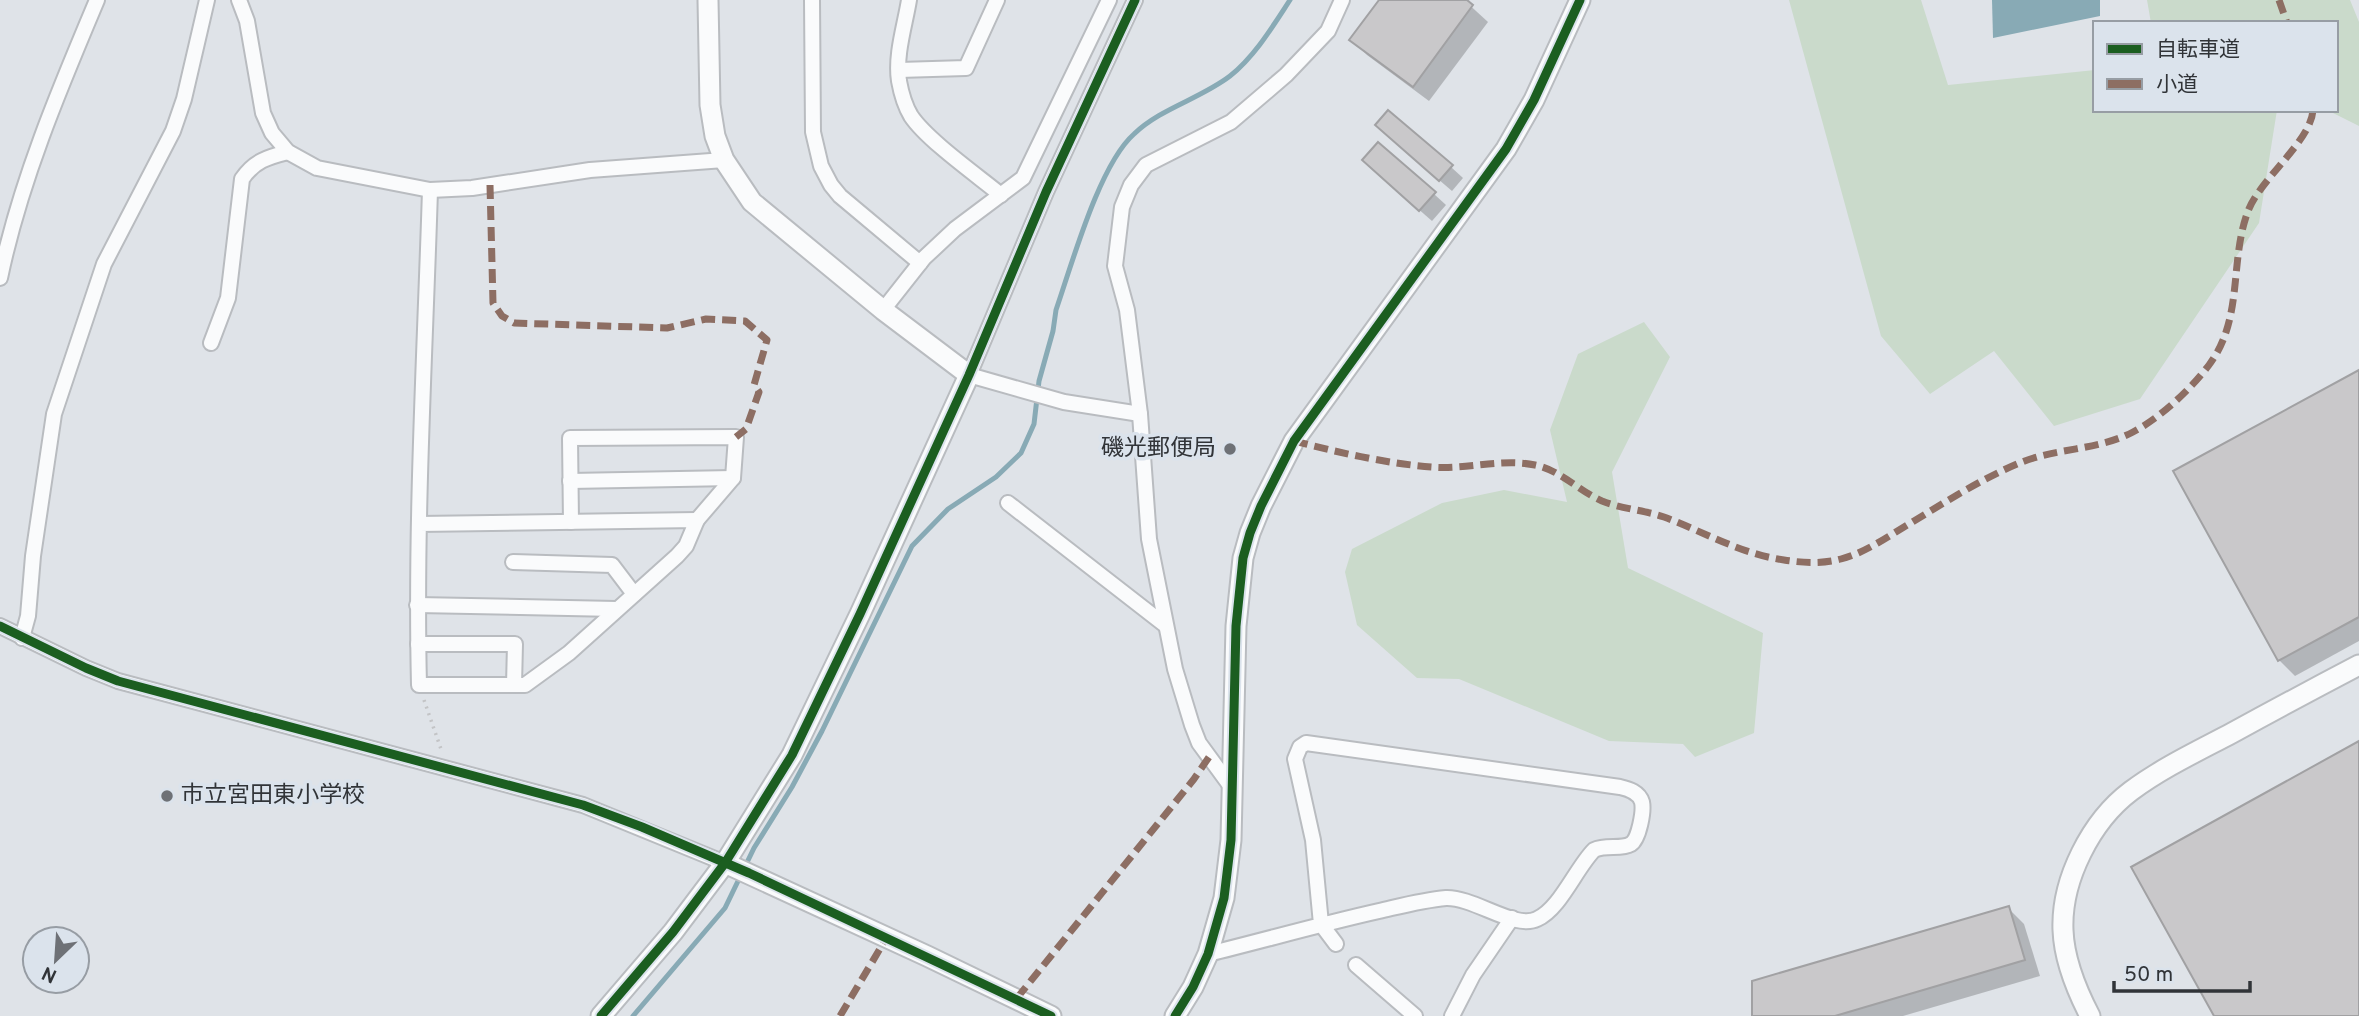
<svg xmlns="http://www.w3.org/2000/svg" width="2359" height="1016" font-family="Overpass,'Noto Sans JP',sans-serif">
<rect width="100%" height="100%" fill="#dfe3e8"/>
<g fill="#cadacb">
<polygon points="1789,0 1921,0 1948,85 2095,70 2095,110 2277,110 2259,223 2140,399 2054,426 1994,351 1930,394 1881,336"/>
<polygon points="2147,0 2350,0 2359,22 2359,126 2327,110 2336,110 2336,23 2151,23"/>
<polygon points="1644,322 1670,357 1612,472 1628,568 1763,633 1754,733 1695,757 1683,744 1609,741 1459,679 1417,678 1357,625 1345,572 1352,549 1442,503 1504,490 1567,502 1550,430 1578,354"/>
</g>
<polygon fill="#88aab5" points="1992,0 2100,0 2100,16 1993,38"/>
<g fill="#0003">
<polygon points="1381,0 1464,0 1488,22 1429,101 1367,55 1352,39"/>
<polygon points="1389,137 1451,167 1463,178 1452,191"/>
<polygon points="1376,172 1434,194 1446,205 1432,221"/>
<polygon points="2359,372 2359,641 2295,676 2279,660"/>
<polygon points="2008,908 2024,924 2040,976 1903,1016 1754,1016"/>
</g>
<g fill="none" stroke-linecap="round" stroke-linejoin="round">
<path stroke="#88aab5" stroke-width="5" d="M633,1016l92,-108 29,-60 38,-61 30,-56 90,-185 36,-37 48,-32 25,-24 13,-29 5,-43 14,-50 3,-21c16,-46 43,-145 78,-176 27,-26 66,-35 96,-58 25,-20 43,-50 60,-76"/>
</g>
<g fill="#c9c8ca" stroke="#a1a1a3" stroke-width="2">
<polygon points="1379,0 1467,0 1473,5 1413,87 1349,40"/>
<polygon points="1388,110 1453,165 1439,181 1375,125"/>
<polygon points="1378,142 1436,192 1419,211 1362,160"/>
<polygon points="2359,370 2359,617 2278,661 2173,471"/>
<polygon points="2359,741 2359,1016 2214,1016 2131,867"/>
<polygon points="2009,906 2025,960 1835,1016 1752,1016 1752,981"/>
</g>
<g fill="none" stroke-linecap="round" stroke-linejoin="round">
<g stroke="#b9bcc0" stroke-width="18">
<g id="minor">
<polyline points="239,0 247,21 263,113 272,133 288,152 317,168 430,190 472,188 590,170 724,160"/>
<polyline points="812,0 813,132 821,166 831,185 840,196 920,263"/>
<path d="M909,0c-4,25 -14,55 -10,81 2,11 6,25 12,35 16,24 67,60 90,79"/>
<polyline points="1135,0 1046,192 969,375 1064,402 1140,414"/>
<polyline points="899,70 966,68 997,0"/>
<path d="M0,278c20,-96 59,-188 97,-278"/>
<polyline points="883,310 924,258 955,229 1023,178 1109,0"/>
<path d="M211,343l17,-45 14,-119c12,-18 26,-22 46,-27"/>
<polyline points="570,481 733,478"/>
<polyline points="1008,503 1165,625"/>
<polyline points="571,522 570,438 736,437 733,478 697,520"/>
<path d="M419,524l278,-4 -11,26 -9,10 -108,97 -44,32h-106c-4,-165 6,-331 11,-495"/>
<polyline points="513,562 612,565 634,594"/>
<polyline points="417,605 616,609"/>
<polyline points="0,626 86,668 118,681 583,805 725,863"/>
<polyline points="22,638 28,616 33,556 54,414 104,264 173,131 184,99 207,0"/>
<polyline points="418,644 515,644 514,685"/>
<polyline points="1232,788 1199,743 1192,725 1175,669 1149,539 1140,414 1127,310 1115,266 1122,207 1131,185 1146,165 1231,122 1286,75 1328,31 1342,0"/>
<path d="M1208,954c57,-14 113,-30 171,-43 22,-5 44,-11 67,-13 28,-1 69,32 91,21 23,-10 39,-51 57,-69 12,-6 27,0 37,-6 8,-5 13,-33 11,-42 -3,-10 -13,-13 -22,-15l-314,-44 -6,4 -5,12 18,81 8,84 15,20"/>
<polyline points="1356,965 1415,1016"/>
<polyline points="1452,1016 1473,975 1512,918"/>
</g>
</g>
<g stroke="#b9bcc0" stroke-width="23">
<g id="tertiary">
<polyline points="725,863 927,956 1051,1016"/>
<polyline points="601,1016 673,932 725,863 792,755 860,614 969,375 883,310 752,202 724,160 715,136 710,105 708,0"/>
<polyline points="1175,1016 1193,987 1208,954 1224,898 1231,840 1236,626 1243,558 1250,533 1261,506 1294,441 1506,149 1534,100 1580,0"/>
<path d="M2090,1016c-13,-25 -26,-58 -27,-86 -2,-50 28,-109 68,-139 31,-23 67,-40 101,-58 42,-23 85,-46 127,-68"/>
</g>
</g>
<polyline stroke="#c3c4c6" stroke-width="3.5" stroke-dasharray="2 5" stroke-linecap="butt" points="424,700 442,752"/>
<use href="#minor" stroke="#fafbfc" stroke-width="14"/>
<use href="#tertiary" stroke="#fafbfc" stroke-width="19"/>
<g stroke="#8d6e63" stroke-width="7" stroke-dasharray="14 7" stroke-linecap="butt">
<polyline points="2279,0 2287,23"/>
<polyline points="490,185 493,303 502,316 514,323 667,328 706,319 745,321 767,340 754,385 759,392 746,429 736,437"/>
<path d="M1294,441c42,11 95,23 138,26 34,3 69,-9 103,-2 25,5 44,26 67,36 20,8 42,9 62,16 40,15 77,37 120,43 19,3 39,4 57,-1 23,-6 43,-20 63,-32 35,-21 80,-50 118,-65 35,-14 77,-12 111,-30 27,-14 57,-42 76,-67 35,-47 20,-103 39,-154 13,-33 63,-70 65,-101"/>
<polyline points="1017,998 1194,779 1209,757"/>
<polyline points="840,1016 887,937"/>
</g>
<g stroke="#dbe3ec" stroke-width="13">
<g id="cycleway">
<polyline points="0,626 86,668 118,681 583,805 642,827 749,873 1051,1016"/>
<polyline points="601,1016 673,932 725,863 792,755 860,614 969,375 1046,192 1135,0"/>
<polyline points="1175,1016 1193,987 1208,954 1224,898 1231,840 1236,626 1243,558 1250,533 1261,506 1294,441 1506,149 1534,100 1580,0"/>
</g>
</g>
<use href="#cycleway" stroke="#1b5e20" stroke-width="9"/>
</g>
<g fill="#6e7176" stroke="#dbe3ec" stroke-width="2.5">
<circle cx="1230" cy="449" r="7"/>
<circle cx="167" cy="796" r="7"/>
</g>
<g text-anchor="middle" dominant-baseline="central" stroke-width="7" stroke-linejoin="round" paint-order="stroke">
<g font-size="23" fill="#313438" stroke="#dbe3ec" text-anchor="end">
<text x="1216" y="449">磯光郵便局</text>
<text x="181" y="796" text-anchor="start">市立宮田東小学校</text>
</g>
</g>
<rect x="2093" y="21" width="245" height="91" fill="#dbe3ec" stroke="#979da4" stroke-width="2"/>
<rect x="2107" y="44" width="35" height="10" fill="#1b5e20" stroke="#979da4" stroke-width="2"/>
<text x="2156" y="56" font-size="21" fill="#313438">自転車道</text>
<rect x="2107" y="79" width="35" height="10" fill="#8d6e63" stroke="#979da4" stroke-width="2"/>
<text x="2156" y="91" font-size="21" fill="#313438">小道</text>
<g transform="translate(56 960) rotate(205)"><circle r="33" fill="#dbe3ec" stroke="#979da4" stroke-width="2"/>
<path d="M0-5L12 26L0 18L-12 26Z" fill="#6e7176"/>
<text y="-10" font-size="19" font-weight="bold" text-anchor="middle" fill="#313438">N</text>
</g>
<path d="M2114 981v10h136v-10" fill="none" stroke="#313438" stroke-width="3.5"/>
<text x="2124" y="981" font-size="21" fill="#313438" stroke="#dbe3ec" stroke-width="5" paint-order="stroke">50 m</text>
</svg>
